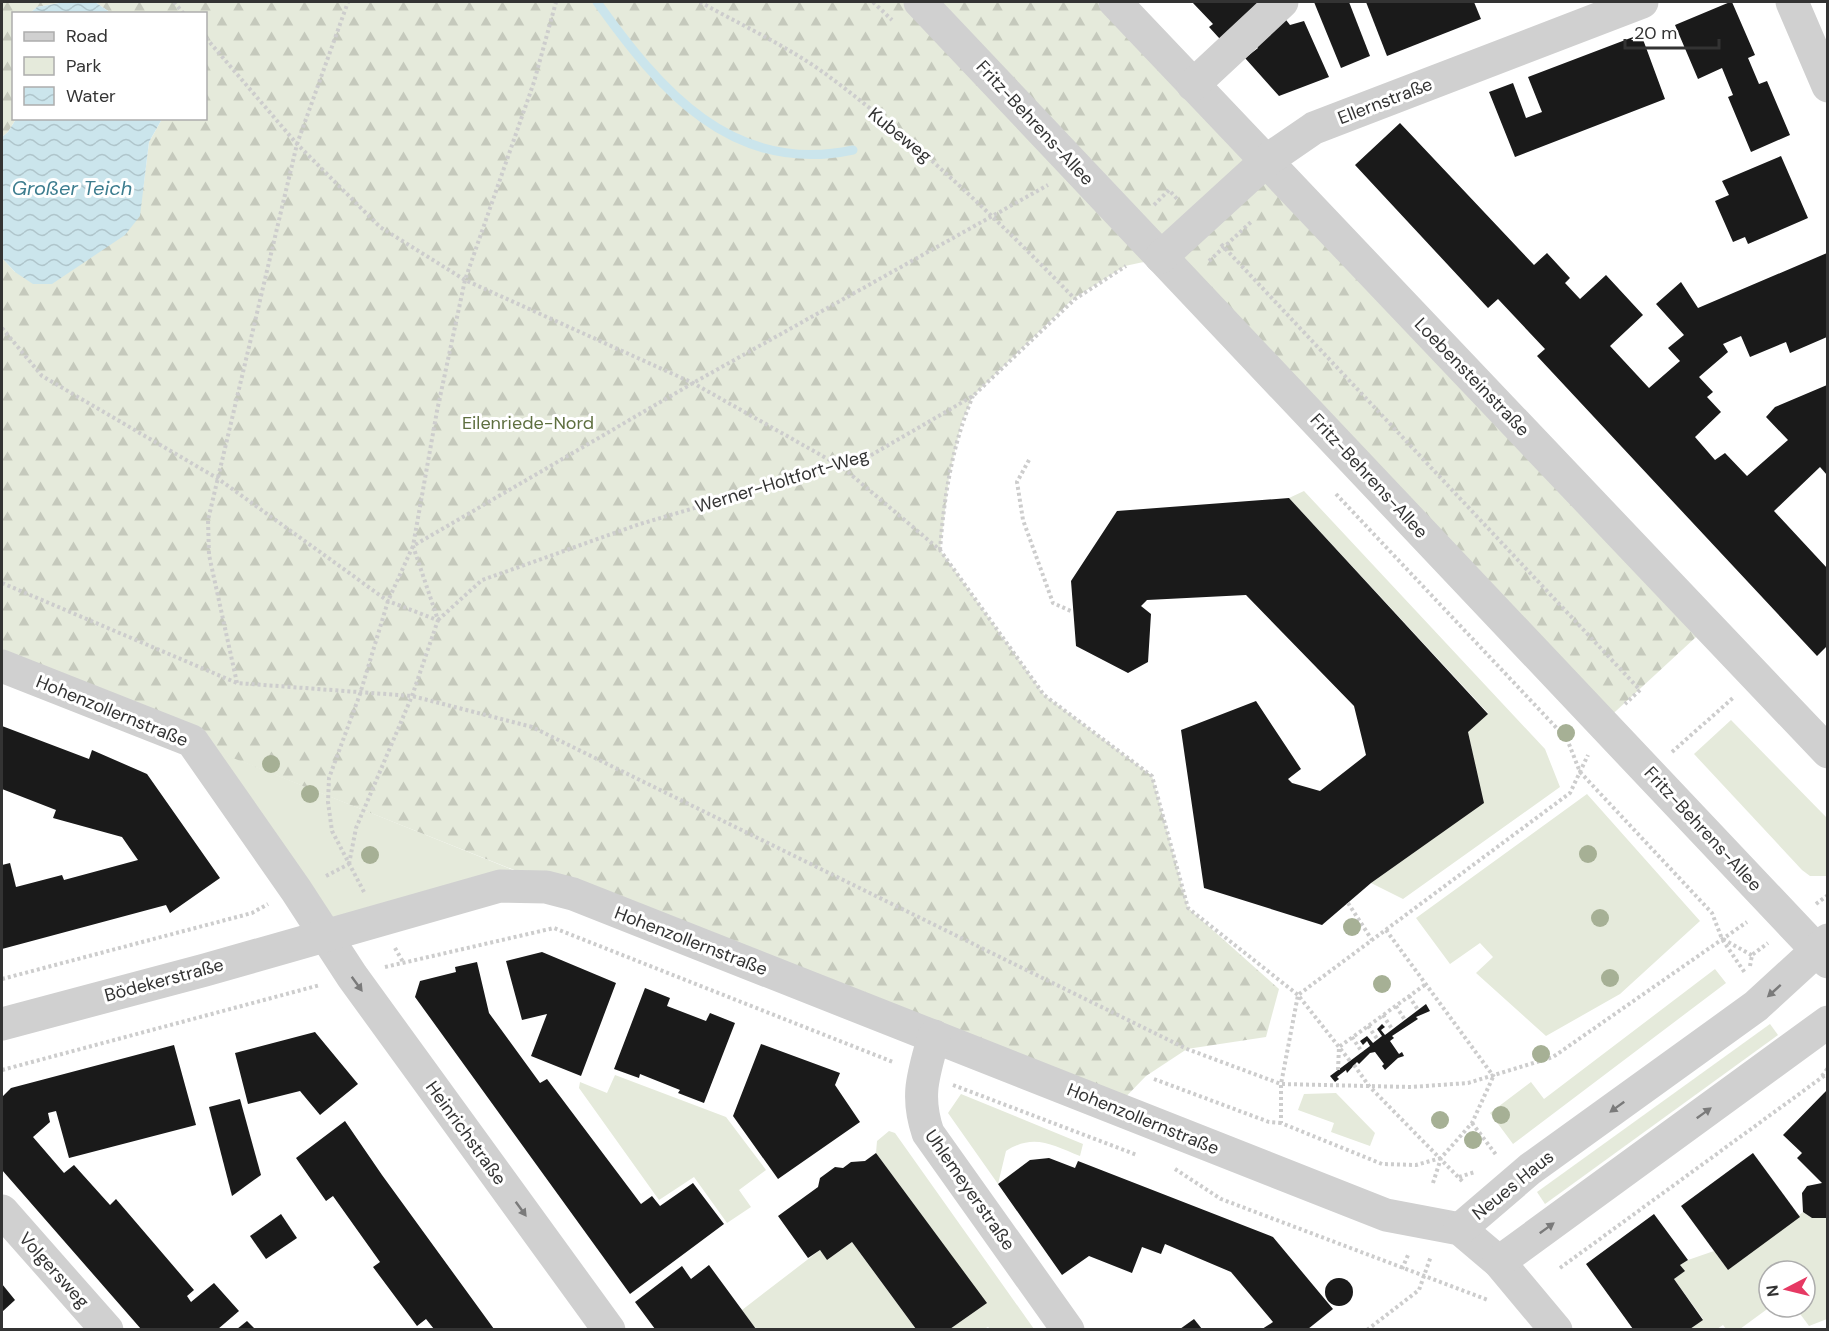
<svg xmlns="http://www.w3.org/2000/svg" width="1829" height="1331" font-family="'DM Sans',sans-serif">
<defs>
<pattern id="forest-firs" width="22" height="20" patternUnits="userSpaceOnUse" patternTransform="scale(1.5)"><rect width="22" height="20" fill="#e5eadb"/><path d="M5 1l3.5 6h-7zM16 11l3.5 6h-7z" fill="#c5c9bc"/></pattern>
<pattern id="water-waves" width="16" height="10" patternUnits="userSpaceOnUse" patternTransform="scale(1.5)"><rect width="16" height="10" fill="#cbe5ec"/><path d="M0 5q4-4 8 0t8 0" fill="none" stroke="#afc5cb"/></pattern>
</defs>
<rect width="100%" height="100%" fill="#fff"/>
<g fill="#e5eadb">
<polygon points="1304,491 1545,749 1560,787 1403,899 1371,883 1483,803 1468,732 1488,713 1289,498"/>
<polygon points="1731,720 1827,818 1827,876 1810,876 1802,870 1694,754"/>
<polygon points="192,741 573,894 546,887 325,935"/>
<polygon points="1587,794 1700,921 1620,994 1546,1036 1476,973 1493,957 1480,943 1450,964 1416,918"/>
<polygon points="1715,969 1726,983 1513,1144 1490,1113 1531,1082 1544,1099"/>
<polygon points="1770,1024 1778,1035 1545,1204 1537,1192"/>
<polygon points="615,1075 726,1117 766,1170 739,1190 751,1207 727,1223 694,1177 659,1200 579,1088 580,1082 607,1093"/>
<polygon points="1336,1093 1375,1133 1370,1146 1331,1132 1334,1123 1298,1110 1304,1094"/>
<path d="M961,1094l122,50 -3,12c-28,-11 -46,-23 -74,-5l-8,33 -50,-71z"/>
<polygon points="889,1131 895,1133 1034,1329 990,1329 988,1327 984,1329 950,1329 986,1303 876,1153 877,1141"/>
<polygon points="1803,1212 1812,1218 1827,1218 1827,1319 1809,1326 1795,1307 1805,1307 1805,1271 1769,1271 1769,1288 1764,1293 1769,1298 1770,1307 1740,1329 1726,1329 1723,1325 1717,1329 1690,1329 1703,1319 1674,1279 1684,1271 1680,1265 1688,1260 1714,1251 1728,1270"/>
<polygon points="852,1242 916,1329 756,1329 742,1310 820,1250 827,1260"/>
</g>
<g fill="url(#forest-firs)">
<polygon points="2,2 65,2 37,7 30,13 14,14 14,118 16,119 8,132 2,137"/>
<polygon points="75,2 1115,2 1709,625 1603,723 1162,258 1125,266 1073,299 973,396 961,424 949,477 940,550 1044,695 1152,776 1188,908 1279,989 1266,1037 1187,1049 1146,1076 1114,1109 2,666 2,258 15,272 143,190 149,142 162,119 206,118 206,14 111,13 95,2"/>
</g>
<g fill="url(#water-waves)">
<polygon points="65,2 95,2 111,13 30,13 37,7"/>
<polygon points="16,119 162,119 149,142 140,216 125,235 52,284 33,284 15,272 2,258 2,137 8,132"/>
</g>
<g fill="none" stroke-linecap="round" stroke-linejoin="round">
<path stroke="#cbe5ec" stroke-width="9" d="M597,2c62,87 135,174 256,148"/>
</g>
<g fill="#1a1a1a">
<polygon points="1192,2 1270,2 1230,50 1209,27 1213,24"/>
<polygon points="1314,2 1349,2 1370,56 1341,68"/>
<polygon points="1366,2 1474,2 1481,19 1387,56"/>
<polygon points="1730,2 1732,2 1755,55 1748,58 1759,84 1767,81 1790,135 1751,152 1728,97 1733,95 1722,68 1698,79 1675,25"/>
<polygon points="1283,16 1290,25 1304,21 1329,77 1279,96 1245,58 1258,48 1254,43"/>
<polygon points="1641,34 1665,99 1515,157 1489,92 1513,83 1526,118 1542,112 1528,77"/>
<polygon points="1400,123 1534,265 1547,253 1570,278 1565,283 1580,299 1606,275 1643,315 1610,346 1649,388 1680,361 1668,348 1684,335 1656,304 1681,282 1698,308 1827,253 1827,337 1790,353 1786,342 1750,357 1741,336 1723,344 1728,352 1699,377 1713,392 1707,397 1721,412 1695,437 1715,460 1725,453 1747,476 1788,440 1766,417 1775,407 1827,385 1827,475 1820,467 1774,511 1827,568 1827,646 1817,656 1537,356 1545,349 1498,299 1488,308 1355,165"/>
<polygon points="1781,156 1808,218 1748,244 1745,237 1733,242 1715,201 1729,195 1722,181"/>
<polygon points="1289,498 1488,714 1468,732 1484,803 1371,883 1322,925 1204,888 1181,730 1256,701 1301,769 1288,779 1292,783 1320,791 1366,755 1354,706 1246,595 1147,600 1141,606 1151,614 1148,662 1128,673 1076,646 1071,581 1117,511"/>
<polygon points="2,726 89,759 92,750 147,774 220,878 170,913 166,905 2,949 2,865 10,863 16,887 62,875 64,880 138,860 122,837 53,818 56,810 2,789"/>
<polygon points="542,952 616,983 581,1076 531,1056 547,1014 522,1020 506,961"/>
<polygon points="477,962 489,1013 540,1083 547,1079 641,1204 652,1196 660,1206 693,1183 724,1224 630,1294 415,997 420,981 456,972 455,967"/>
<polygon points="645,988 670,998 667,1006 706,1021 710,1013 735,1023 704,1103 678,1093 680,1090 640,1074 639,1078 614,1069"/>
<polygon points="1426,1004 1430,1011 1416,1017 1418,1019 1392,1036 1394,1038 1390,1041 1399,1054 1402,1052 1404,1056 1398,1058 1385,1070 1382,1066 1384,1064 1375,1052 1370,1053 1359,1064 1357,1062 1347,1073 1346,1070 1337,1077 1339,1079 1335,1082 1330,1076 1370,1046 1367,1041 1363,1045 1360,1041 1367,1036 1373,1043 1382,1036 1377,1029 1382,1024 1385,1027 1381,1030 1385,1035"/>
<polygon points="315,1032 358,1084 320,1115 300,1091 248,1104 235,1053"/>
<polygon points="761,1044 840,1073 835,1085 860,1122 778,1179 733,1116"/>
<polygon points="174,1045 196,1125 69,1158 56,1111 48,1113 50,1122 33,1137 64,1173 74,1165 110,1205 116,1199 194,1290 187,1296 191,1302 214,1283 239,1311 218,1329 141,1329 2,1170 2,1097 11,1088"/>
<polygon points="1827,1090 1827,1218 1812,1218 1803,1212 1802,1193 1807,1186 1822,1183 1797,1158 1802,1153 1783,1135"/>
<polygon points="240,1099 261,1175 232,1196 209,1107"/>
<polygon points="345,1121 382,1175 494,1329 434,1329 426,1319 417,1326 373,1267 380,1262 333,1196 326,1201 296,1158"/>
<polygon points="876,1153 987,1303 950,1329 916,1329 852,1242 827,1260 820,1250 808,1258 778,1216 818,1187 820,1178 835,1167 843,1168 851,1162 865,1161"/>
<polygon points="1753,1153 1800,1217 1728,1270 1681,1206"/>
<polygon points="1049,1158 1075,1168 1078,1161 1273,1237 1333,1309 1308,1329 1262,1329 1273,1322 1231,1272 1165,1244 1161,1254 1142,1247 1132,1273 1089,1256 1062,1275 998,1184 1030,1160"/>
<polygon points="281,1214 297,1238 266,1259 250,1236"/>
<polygon points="1654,1214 1688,1260 1680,1265 1685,1271 1674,1279 1703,1320 1690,1329 1633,1329 1586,1264"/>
<polygon points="709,1265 756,1329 655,1329 635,1302 682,1266 691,1279"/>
<circle cx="1339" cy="1292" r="14"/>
<polygon points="2,1284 15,1300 2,1312"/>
<polygon points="1194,1319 1202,1329 1180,1329"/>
<polygon points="247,1321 255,1329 237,1329"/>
</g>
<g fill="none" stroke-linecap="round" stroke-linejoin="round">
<g stroke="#cdcdcd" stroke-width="4" stroke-dasharray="3 3" stroke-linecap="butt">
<polyline points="174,2 184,14"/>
<path d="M700,2c41,23 89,45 127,73 90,67 170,144 248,224"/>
<polyline points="873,2 892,20"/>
<polyline points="206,38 297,144 380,227 465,280 693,383 842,467 940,550 1044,695 1152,776 1188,908 1298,995 1350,1061"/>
<polyline points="1154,205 1169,190 1178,200"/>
<polyline points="1221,244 1640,690 1625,704"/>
<polyline points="1209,261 1252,221"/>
<polyline points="2,328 42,376 217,478 388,601 437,620"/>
<polyline points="1029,460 1017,482 1023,520 1053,603 1073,612"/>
<polyline points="1336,494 1567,739 1580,772 1712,913 1722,939 1745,973"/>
<path d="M940,550c4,-53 12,-105 33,-154"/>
<polyline points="2,583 237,683 412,696 532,727 1187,1049 1281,1084 1411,1087 1468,1083 1553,1057 1747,922"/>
<polyline points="438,620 482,580 640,524 868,457 973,396 1075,299 1126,266"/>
<polyline points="237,683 209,555 208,520 297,144 348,2"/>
<polyline points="1672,752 1734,697"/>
<polyline points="349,864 356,828 412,696 438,620 413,546 437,411 465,280 534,82 556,2"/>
<polyline points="326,876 349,864"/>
<polyline points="364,892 332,831 328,802 329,778 360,694 388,601 413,546 693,383 1048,185"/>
<polyline points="1348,903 1372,940"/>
<polyline points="1816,904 1828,895"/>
<polyline points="1386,930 1494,1077"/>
<polyline points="1723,939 1753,956"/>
<polyline points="395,948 403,962"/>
<polyline points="1750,966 1752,955 1768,943"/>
<polyline points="385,967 554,928 893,1062"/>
<polyline points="2,979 252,913 268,904"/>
<polyline points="1409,996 1418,1010"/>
<polyline points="1396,1006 1405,1020"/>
<polyline points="1383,1015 1392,1029"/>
<polyline points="1368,1026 1378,1040"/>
<polyline points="1352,1037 1362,1052"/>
<polyline points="1354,1065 1369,1086 1464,1183"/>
<polyline points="2,1070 320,985"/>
<polyline points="1338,1070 1339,1047 1426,984"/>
<polyline points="1822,1076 1828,1068"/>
<polyline points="1154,1079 1269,1122 1281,1123"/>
<polyline points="953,1085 1137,1155"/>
<polyline points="1472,1123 1497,1156"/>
<polyline points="1441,1158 1416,1165 1382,1164 1281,1123 1281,1084 1298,995 1570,793 1588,755"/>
<polyline points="1175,1169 1221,1199 1488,1300"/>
<polyline points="1459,1177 1475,1172"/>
<polyline points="1433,1183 1441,1158 1472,1123 1493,1077"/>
<polyline points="1560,1268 1828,1073"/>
<polyline points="1402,1269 1408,1255"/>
<polyline points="1367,1330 1419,1290 1431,1256"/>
</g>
<g stroke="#d0d0d0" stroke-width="33">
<polyline points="920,2 1828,962"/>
<polyline points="1115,2 1828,752"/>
<polyline points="1792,2 1828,86"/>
<polyline points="1193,85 1282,2"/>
<polyline points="1161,257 1266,161 1314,128 1642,2"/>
<polyline points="2,666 192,741 296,890 352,976 609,1330"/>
<polyline points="2,1024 205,970 500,886 546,887 573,894 1386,1215 1460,1229 1499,1262 1556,1330"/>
<path d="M934,1036c-10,38 -19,58 -6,97l140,197"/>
<polyline points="2,1211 107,1330"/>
<polyline points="1460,1229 1530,1169 1756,1006 1828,940"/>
<polyline points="1499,1262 1828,1022"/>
</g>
</g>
<g fill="#a6b095">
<circle cx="1566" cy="733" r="9"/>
<circle cx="271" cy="764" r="9"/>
<circle cx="310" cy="794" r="9"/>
<circle cx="1588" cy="854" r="9"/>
<circle cx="370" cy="855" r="9"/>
<circle cx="1600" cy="918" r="9"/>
<circle cx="1352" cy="927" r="9"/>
<circle cx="1610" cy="978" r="9"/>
<circle cx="1382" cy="984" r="9"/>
<circle cx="1541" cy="1054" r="9"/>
<circle cx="1501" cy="1115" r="9"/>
<circle cx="1440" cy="1120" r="9"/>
<circle cx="1473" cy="1140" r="9"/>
</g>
<defs><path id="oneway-solid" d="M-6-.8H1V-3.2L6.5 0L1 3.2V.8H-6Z" transform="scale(1.5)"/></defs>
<g fill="#7a7a7a">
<use href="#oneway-solid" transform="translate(357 984) rotate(54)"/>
<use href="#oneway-solid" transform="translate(1774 991) rotate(138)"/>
<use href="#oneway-solid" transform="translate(1617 1107) rotate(144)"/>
<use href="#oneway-solid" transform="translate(1704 1113) rotate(-36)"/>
<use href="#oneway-solid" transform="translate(521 1209) rotate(54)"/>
<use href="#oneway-solid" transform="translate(1547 1228) rotate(-36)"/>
</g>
<g text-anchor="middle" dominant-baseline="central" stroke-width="6" stroke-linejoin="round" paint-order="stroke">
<g font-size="18" fill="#333" stroke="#fff">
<text transform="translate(1385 101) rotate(-21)">Ellernstraße</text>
<text transform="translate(1035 123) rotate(47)">Fritz-Behrens-Allee</text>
<text transform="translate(900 135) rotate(39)">Kubeweg</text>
<text transform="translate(1472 377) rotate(46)">Loebensteinstraße</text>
<text transform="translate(1369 476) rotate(47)">Fritz-Behrens-Allee</text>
<text transform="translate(782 481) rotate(-17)">Werner-Holtfort-Weg</text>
<text transform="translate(112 711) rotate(22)">Hohenzollernstraße</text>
<text transform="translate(1703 829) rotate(47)">Fritz-Behrens-Allee</text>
<text transform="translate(691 941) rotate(21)">Hohenzollernstraße</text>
<text transform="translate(164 980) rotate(-15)">Bödekerstraße</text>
<text transform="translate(1143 1119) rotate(22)">Hohenzollernstraße</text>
<text transform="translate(466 1133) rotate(54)">Heinrichstraße</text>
<text transform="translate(1513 1185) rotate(-39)">Neues Haus</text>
<text transform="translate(970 1190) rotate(55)">Uhlemeyerstraße</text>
<text transform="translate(54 1270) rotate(48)">Volgersweg</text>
</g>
<g font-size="18" fill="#5e6f3f" stroke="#fff">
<text x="528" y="423">Eilenriede-Nord</text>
</g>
<g font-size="20" font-style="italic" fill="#3d7d8f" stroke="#fff">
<text x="72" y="188">Großer Teich</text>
</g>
</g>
<rect width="1829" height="1331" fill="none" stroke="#333333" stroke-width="6"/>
<rect x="12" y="12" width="195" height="108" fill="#ffffff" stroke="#adadad" stroke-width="1.5"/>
<rect x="24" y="32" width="30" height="9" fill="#d0d0d0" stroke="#adadad" stroke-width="1.5"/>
<text x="66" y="42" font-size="18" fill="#333333">Road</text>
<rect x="24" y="57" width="30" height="18" fill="#e5eadb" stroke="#adadad" stroke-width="1.5"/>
<text x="66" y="72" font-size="18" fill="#333333">Park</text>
<rect x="24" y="87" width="30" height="18" fill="url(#water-waves)" stroke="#adadad" stroke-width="1.5"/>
<text x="66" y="102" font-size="18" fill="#333333">Water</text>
<g transform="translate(1787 1289) rotate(263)"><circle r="28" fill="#ffffff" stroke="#adadad" stroke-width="1.5"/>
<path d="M0-4.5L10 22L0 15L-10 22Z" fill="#e63963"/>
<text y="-9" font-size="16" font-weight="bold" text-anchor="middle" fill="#333333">N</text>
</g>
<path d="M1625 39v9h94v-9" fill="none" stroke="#333333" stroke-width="3"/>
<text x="1634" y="39" font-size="18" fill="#333333" stroke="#ffffff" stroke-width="4.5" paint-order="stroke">20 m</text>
</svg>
